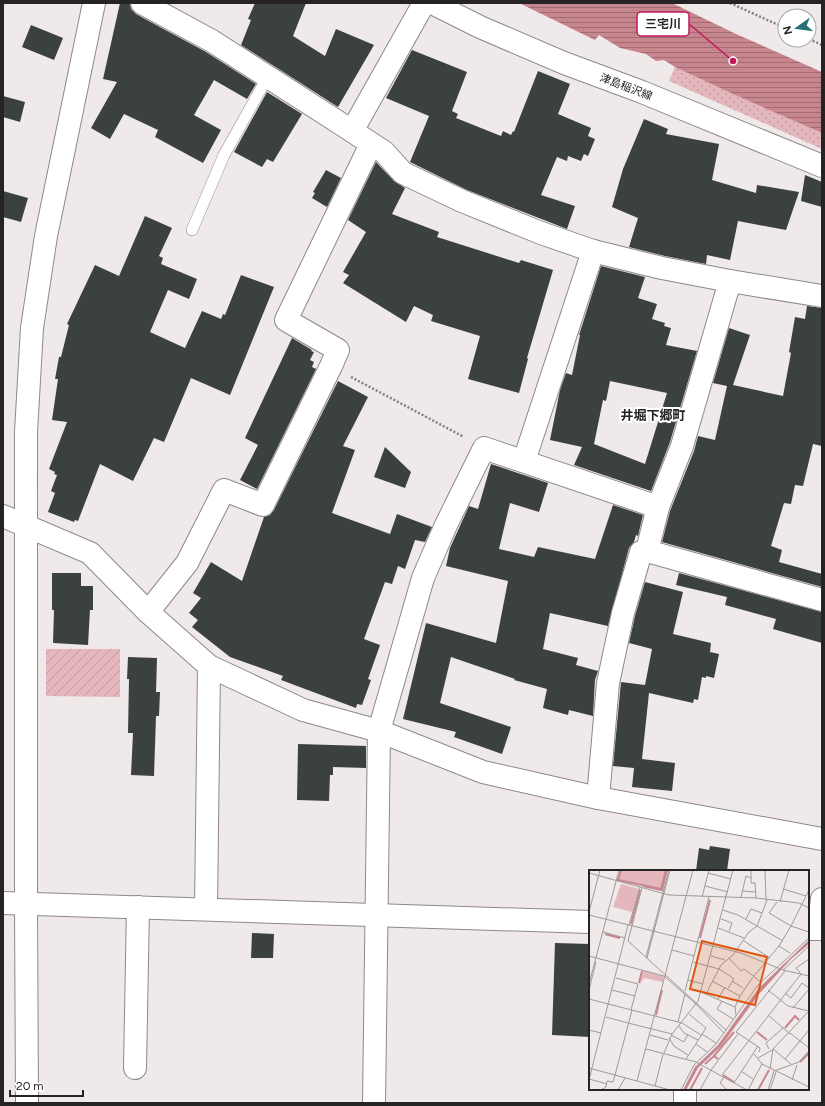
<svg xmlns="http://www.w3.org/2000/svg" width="825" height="1106" font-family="Figtree,'Noto Sans JP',sans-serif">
<defs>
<pattern id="grass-dots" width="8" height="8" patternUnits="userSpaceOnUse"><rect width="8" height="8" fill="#e4b7bc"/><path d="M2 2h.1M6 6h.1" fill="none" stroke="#c39da1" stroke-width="1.8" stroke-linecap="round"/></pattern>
<pattern id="garden-furrows" width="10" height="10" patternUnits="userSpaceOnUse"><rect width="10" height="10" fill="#e4b7bc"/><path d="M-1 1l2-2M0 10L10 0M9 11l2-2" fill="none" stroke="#c39da1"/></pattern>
<pattern id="water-rules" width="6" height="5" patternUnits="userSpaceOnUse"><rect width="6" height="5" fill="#c7858e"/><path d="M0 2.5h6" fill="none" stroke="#a16c74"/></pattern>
</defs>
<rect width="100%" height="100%" fill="#efe9e9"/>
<polygon fill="url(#grass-dots)" points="675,67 822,133 822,149 669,81"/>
<polygon fill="url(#garden-furrows)" points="46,649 120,649 120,697 46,696"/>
<polygon fill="url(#water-rules)" points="519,3 672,3 736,34 822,72 822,133 731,93 675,67 664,60 656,61 646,54 620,48 599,35 595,40"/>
<g fill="#3b4141" fill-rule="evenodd">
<polygon points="120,3 130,3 131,9 136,14 206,52 256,84 247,99 214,80 194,115 221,130 203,163 155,137 158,130 124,114 110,139 91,128 117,82 103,79"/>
<polygon points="255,3 306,3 293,36 325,56 336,29 374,45 338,107 241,45 251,20 248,19"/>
<polygon points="31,25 63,38 54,60 22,47"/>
<polygon points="412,50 467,72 452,111 458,114 456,118 501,136 503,131 511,135 513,131 514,132 538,71 570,84 558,114 591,128 588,136 595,139 588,156 584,154 581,161 568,156 567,161 557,157 541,195 575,206 567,229 467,190 410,162 429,116 386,98"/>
<polygon points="267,92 302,114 273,162 267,159 262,167 234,152"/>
<polygon points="3,96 25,102 20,122 3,117"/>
<polygon points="644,119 668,129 666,134 719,144 712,180 756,193 757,185 799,192 786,230 738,221 730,260 707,255 706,264 665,256 629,247 638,218 612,207 623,169"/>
<polygon points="376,162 394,181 405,188 392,214 439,232 437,237 519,263 521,260 553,270 527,358 528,359 519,393 468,379 480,336 431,321 433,315 414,306 406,322 343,283 349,275 343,272 366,232 348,220"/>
<polygon points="326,170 341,178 327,207 312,198 315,193 313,192"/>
<polygon points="805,175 822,182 822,207 801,201"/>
<polygon points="3,191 28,198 21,222 3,217"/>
<polygon points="145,216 172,228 159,256 163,258 161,264 197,279 189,299 168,290 150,332 185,348 202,311 221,319 223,314 225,315 241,275 274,287 230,395 191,378 164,442 154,438 133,481 100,464 78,521 75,520 74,522 48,512 55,493 51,491 57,475 54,474 55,472 49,469 67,422 52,420 58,379 55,379 59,357 61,357 69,325 67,324 95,265 119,276"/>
<path d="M601,266l44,11 -7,21 19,6 -5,15 13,4 -1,3 7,2 -5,17 31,6 -27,91 -19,49 -77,-26 8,-18 -32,-7 10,-50 6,-17 6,2 8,-40h-1zM610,381l57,12 -22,71 -51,-20 9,-44 3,1z"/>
<polygon points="807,306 822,308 822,446 813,444 803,486 795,485 791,504 784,503 771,546 782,550 779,562 822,574 822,587 662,542 670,511 694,451 698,436 715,440 727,386 713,383 729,328 750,335 733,385 783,396 791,353 789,352 795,317 805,319"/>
<polygon points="292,338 312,350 311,351 314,352 310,360 314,362 312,367 316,369 257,489 240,480 258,445 245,438"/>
<polygon points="338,381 368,397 343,446 355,450 332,513 390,534 397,514 432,527 425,542 415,540 405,569 398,566 392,584 385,582 364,639 380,645 368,679 371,680 362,705 357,704 356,708 281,680 283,676 230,657 192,627 198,620 189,613 201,598 193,593 211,562 242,581 264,517 270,515 274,510"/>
<polygon points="385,447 411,472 405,488 374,477"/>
<polygon points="491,464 548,483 539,512 510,503 499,549 534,557 538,547 595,559 613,505 643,515 638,536 636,535 634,542 629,548 608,626 550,613 543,649 578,658 576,665 598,671 595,680 593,716 569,710 568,715 543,708 547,689 514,680 515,679 451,657 440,703 511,727 502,754 454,737 456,732 403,719 426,623 496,643 508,581 446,566 450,548 469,506 478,509"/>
<polygon points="52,573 81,573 81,586 93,586 93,610 90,610 88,645 53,643 54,610 52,610"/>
<polygon points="679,573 822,612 822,643 773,629 776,619 725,605 727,597 676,585"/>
<polygon points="645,582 683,592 673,634 711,643 710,652 719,654 714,678 706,676 706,678 702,677 698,700 694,699 693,703 649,693 642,759 675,763 672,791 632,787 634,768 613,766 621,682 645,685 652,649 629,643 635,616"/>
<polygon points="128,657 157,658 156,692 160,692 159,716 156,716 154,776 131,775 133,733 128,733 129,679 127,679"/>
<polygon points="298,744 366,746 366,768 333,767 333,775 330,775 329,801 297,800"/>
<polygon points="710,846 730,849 727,871 696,871 699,848 709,850"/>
<polygon points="252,933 274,934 273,958 251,958"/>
<polygon points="555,943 590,944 590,1037 552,1035"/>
</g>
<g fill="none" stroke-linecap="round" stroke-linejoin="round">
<g stroke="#8e8889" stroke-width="12">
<polyline id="lane" points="192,230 224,155 267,78"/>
</g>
<g stroke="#8e8889" stroke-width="24">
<g id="street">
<polyline points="142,3 212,41 352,131"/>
<polyline points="424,3 352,131 384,152 403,173 462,201 541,233 593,251 662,268 730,281 822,296"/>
<polyline points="524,461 593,251"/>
<polyline points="3,516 90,553 148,612 209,666 303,710 379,731 483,772 598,798 822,839"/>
<polyline points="647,551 822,600"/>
<polyline points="148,612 187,563 224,490 263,505 331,366 338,350 286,320 371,144"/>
<polyline points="598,798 608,683 623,613 641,552 647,551 658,507 682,446 730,281"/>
<polyline points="206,909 209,666"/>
<polyline points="818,929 822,899"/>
<polyline points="135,1068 138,907"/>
<polyline points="374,1103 379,731 423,578 446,525 484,448 658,507"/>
<polyline points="685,1103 685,1089"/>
</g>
</g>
<g stroke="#8e8889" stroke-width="24">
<g id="secondary">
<polyline points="432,3 480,27 564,63 642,92 822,166"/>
<polyline points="3,903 590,922"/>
<polyline points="808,929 822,929"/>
<polyline points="27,1103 26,903 26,432 32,328 46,236 94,3"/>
</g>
</g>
<g stroke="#848080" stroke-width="2.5" stroke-dasharray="2 2" stroke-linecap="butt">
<polyline points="730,3 785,28"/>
<polyline points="809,39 822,45"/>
<polyline points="351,377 464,437"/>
</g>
<use href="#lane" stroke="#fff" stroke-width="11"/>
<use href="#street" stroke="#fff" stroke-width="22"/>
<use href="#secondary" stroke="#fff" stroke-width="22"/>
</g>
<g text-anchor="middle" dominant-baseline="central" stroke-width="4" stroke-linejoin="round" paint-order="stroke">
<g font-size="11" fill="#252323" stroke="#fff">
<text transform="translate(626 87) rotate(21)">津島稲沢線</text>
</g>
<g font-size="13" font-weight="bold" fill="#252323" stroke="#fff">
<text x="653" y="415">井堀下郷町</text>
</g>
</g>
<g transform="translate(589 870)">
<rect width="220" height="220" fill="#efe9e9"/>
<path d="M54,101l21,5 -1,6 -19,-4 -4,6z" fill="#e4b7bc"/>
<path d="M32,0h45l-5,19 -43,-10z" fill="#e4b7bc"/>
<path d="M32,14l18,5 -7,23 -19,-5z" fill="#e4b7bc"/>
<path d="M220,70v4l-18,15 -32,35 -38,52 -23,22 -12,22h-3l12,-23 23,-22 41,-57z" fill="#c7858e"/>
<path fill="none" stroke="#c7858e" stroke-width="2" d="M32,0l-3,10 43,9 5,-19M54,16l19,4 5,-20M42,54l9,-34M16,64l15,4M111,68l10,-38M50,113l3,-12M70,132l3,-12M67,145l3,-13M196,158l10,-12 4,4M168,162l10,8M125,186l20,-24M211,192l9,-9M116,194l9,-8 4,3M134,205l11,7M101,220l12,-22M169,220l11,-20"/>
<path fill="none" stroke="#9e9a9a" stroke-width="1" d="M162,0v13h4l1,15M176,0l1,30M0,3l80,22 87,3 43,5 10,5M119,3l23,6M116,16l23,6M53,18l-14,53 98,89M194,19l23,7M153,21l14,1M113,27l7,-27M152,27l5,-21 5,2M188,32l-8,11 22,13 18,6M191,32l9,-32M134,40l15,5 45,26M0,42l11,-42M0,45l152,38 42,17 26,6M132,49l11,4 -3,8M157,49l5,-10 11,4M40,55l11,-38M202,56l18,-36M129,58l26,10M14,62l22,6M155,71l26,17M190,76l11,7M83,80l22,6M0,86l75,20 32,28M122,86l14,4M57,87l23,-87M58,88l23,-88M140,88l12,13 3,-2 17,13M104,92l26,7 11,7 4,3 -6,9M194,100l26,-24M212,104l-5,-6 13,-9M165,106l25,-30 12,-20M27,108l22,6 -7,26M99,110l15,4M123,111l28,15M143,111l11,7M0,114l30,-114M0,120l7,-28M23,120l23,6M179,120l20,16 21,5M96,121l24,-94M112,122l34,15M196,123l6,5 11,-15 7,5M117,124l15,-29 12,-10 16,-23 8,-6 10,-26M0,129l93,24 19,12M129,129l7,-12M133,131l-5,8 16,10M107,134l28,29M204,138l16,-19M147,145l-1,-8 5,-11 13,-19M179,145l22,19M17,147l22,6M89,152l7,-28M39,153l44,11M90,156l5,7 14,7M38,159l5,-19M0,160l12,3M201,163l19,15M113,164l14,9M61,165l18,5M82,165l13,7 4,-8M80,168l5,8 14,9M107,174l11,8M57,179l50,13 51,28M180,179l-3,-6 17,-15M184,179l18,15M170,182l1,-4 -24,-16 49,-61M75,183l8,-19 26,-33 35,-131M165,184l8,10 47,23M169,188l16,-9M97,189l20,-31 -17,-14M196,189l24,-29M0,198l81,22M181,199l3,-20 36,-38M152,201l12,8M26,205l12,-46M133,205l79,-101M135,207l-4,6 7,7M0,209l18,5M0,210l39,-155M203,210l5,-15M48,211l56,-211M145,213l24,-37M66,216l8,-32M12,220l5,-3 1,-6 6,1 2,-7M29,220l7,-12M92,220l13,-25 22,-21 42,-59 51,-47M111,220l11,-20 27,-36M159,220l14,-26M179,220l6,-19 25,-9 10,-11M181,220l6,-18"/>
<path fill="#de560d" fill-opacity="0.15" stroke="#de560d" stroke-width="2" d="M113,71l65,16 -12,48 -65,-16z"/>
<rect width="220" height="220" fill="none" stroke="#252323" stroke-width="2"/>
</g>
<path fill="none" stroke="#c2185b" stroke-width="1.5" d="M733 61L689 24"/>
<circle fill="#c2185b" stroke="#fff" stroke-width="1.5" cx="733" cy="61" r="4"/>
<rect fill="#fff" stroke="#c2185b" stroke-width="1.5" x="637" y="12" width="52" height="24" rx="4"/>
<g font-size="12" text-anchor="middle" font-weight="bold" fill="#252323">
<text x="663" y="28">三宅川</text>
</g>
<rect width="825" height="1106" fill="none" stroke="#252323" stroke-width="8"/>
<g transform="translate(797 28) rotate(256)"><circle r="19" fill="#ffffff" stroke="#a8a7a7"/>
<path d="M0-3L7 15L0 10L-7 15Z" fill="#267076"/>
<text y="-6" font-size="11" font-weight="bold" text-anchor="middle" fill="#252323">N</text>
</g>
<path d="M10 1090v6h73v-6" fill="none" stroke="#252323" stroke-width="2"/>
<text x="16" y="1090" font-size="12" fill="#252323" stroke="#ffffff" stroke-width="3" paint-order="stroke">20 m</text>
</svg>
